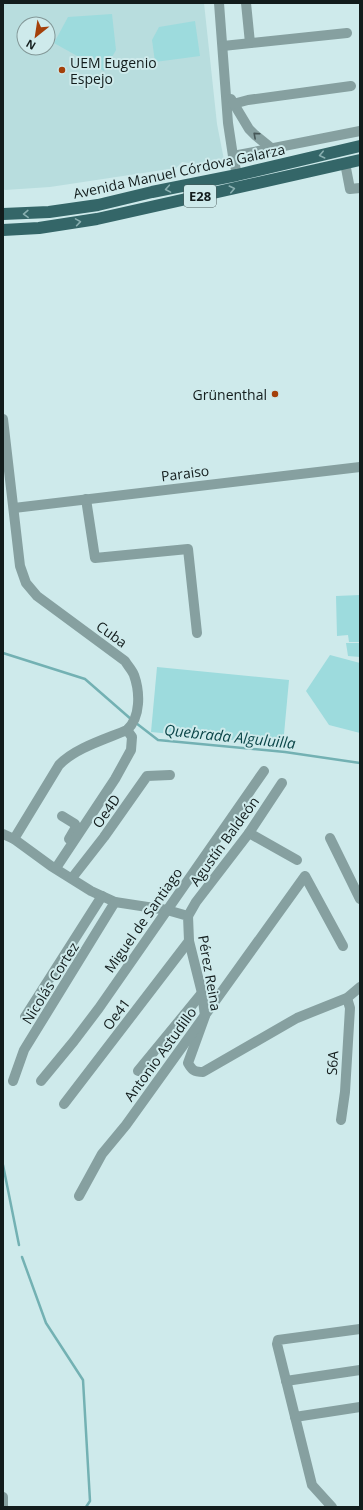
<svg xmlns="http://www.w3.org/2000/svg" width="363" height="1510" font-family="'Open Sans',sans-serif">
<rect width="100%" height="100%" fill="#ceeaeb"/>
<path fill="#b8ddde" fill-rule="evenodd" d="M3,3h201l13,121 8,41 -13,5 -10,-5 -20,-3 -6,6 -126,19 -45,3 -2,-1zM24,24h24v24h-24z"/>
<g fill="#9ddbdd">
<polygon points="112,14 116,50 104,71 54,43 68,17"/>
<polygon points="195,21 200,56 155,62 152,40 159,27"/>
<polygon points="360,595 360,642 349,642 348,635 337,636 336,596"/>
<polygon points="346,643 360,643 360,657 348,656"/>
<polygon points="330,655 360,663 360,733 329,725 306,691"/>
<polygon points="157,667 289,680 283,745 151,732"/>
</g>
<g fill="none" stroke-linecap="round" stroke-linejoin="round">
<g stroke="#73b1b3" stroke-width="2.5">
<polyline points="3,653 85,679 132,720"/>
<polyline points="136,723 158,740 285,752 360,763"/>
<polyline points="3,1165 19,1245"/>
<polyline points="22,1257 46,1323 83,1380 90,1501 86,1507"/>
</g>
<g stroke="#86a0a0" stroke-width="10">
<polyline points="219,3 228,123 233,156"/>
<polyline points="246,3 250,43"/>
<polyline points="223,46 347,33"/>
<polyline points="231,99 249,129 255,135 271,148"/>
<polyline points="233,104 248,100 351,86"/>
<polyline points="345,163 350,189 360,188"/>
<polyline points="237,175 233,156 360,131"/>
<path d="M3,419l17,147 6,17 11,13 88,65c3,5 7,9 9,14 6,17 7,42 -7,55 -21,9 -52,18 -68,35l-45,74"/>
<polyline points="86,499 95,558 188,549 197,633"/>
<polyline points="14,508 360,467"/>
<polyline points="62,816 75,824 76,827 69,839"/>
<polyline points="249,833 297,860"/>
<path d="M3,834l11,5 37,27 40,25 24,11 52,8 21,6 1,25 13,52 3,23 -17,47c4,7 6,9 15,9l94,-54 50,-20 13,-11"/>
<polyline points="330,838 360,899"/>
<polyline points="56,868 115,779 131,750 132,737 127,730"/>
<polyline points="72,878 104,837 147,776 170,775"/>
<polyline points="188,916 196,902 249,833 282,783"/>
<polyline points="25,1017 102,896"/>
<polyline points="138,1071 202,993"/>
<polyline points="13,1081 24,1050 115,902"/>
<polyline points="41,1081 74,1041 99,1008 264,771"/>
<polyline points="64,1104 189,941"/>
<polyline points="341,1120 345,1092 350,1008 347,998"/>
<polyline points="79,1196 102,1154 126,1125 305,876 343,946"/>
<polyline points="286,1381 360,1370"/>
<polyline points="295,1417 360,1407"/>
<polyline points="3,1497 3,1506"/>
<polyline points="332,1507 312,1485 277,1344 278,1340 360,1329"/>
</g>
<g stroke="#346668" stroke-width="12">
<polyline points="3,214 49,212 98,205 152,192 237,175 360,146"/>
<polyline points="3,230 39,228 97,219 360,160"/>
</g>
</g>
<defs><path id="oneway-chevron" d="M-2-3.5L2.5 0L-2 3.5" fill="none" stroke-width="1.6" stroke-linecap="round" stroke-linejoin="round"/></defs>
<use stroke="#465757" href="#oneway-chevron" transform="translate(256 135) rotate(-138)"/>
<g stroke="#89afb0">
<use href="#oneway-chevron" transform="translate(322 155) rotate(167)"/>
<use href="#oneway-chevron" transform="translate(168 189) rotate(170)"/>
<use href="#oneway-chevron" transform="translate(232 189) rotate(-13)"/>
<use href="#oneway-chevron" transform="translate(26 214) rotate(178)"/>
<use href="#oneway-chevron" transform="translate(78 222) rotate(-9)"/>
</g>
<g fill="#a4400a" stroke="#ceeaeb" stroke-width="1.5">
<circle cx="62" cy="70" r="4"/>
<circle cx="275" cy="394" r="4"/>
</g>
<g text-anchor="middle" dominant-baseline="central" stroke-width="4" stroke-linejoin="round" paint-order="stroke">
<rect fill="#ceeaeb" stroke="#4a5a5a" stroke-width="1" x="184" y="185" width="32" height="22" rx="3"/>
<g font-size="13" font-weight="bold" fill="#121c1c">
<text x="200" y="196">E28</text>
</g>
<g font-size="14" fill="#121c1c" stroke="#ceeaeb" text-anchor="start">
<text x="70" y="62">UEM Eugenio<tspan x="70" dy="16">Espejo</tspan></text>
<text x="267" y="394" text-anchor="end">Grünenthal</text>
</g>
<g font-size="14" fill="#121c1c" stroke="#ceeaeb">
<text transform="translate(179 171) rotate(-12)">Avenida Manuel Córdova Galarza</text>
<text transform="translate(185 473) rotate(-7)">Paraiso</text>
<text transform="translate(112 634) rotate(36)">Cuba</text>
<text transform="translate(106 811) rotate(-55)">Oe4D</text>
<text transform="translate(224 841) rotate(-54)">Agustín Baldeón</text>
<text transform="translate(143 920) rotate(-55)">Miguel de Santiago</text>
<text transform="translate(210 973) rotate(80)">Pérez Reina</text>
<text transform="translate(50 983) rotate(-58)">Nicolás Cortez</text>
<text transform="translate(116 1014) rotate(-53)">Oe41</text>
<text transform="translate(160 1054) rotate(-54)">Antonio Astudillo</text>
<text transform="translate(332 1063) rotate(-86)">S6A</text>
</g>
<g font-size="15" font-style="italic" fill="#0a4548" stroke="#ceeaeb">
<text transform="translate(230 736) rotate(6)">Quebrada Alguluilla</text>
</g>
</g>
<rect width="363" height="1510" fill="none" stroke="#121c1c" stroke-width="8"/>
<g transform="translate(36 36) rotate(210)"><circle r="19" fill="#ceeaeb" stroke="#839898"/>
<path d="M0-3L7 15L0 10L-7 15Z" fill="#a4400a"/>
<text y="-6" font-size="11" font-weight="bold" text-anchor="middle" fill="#121c1c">N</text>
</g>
</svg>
